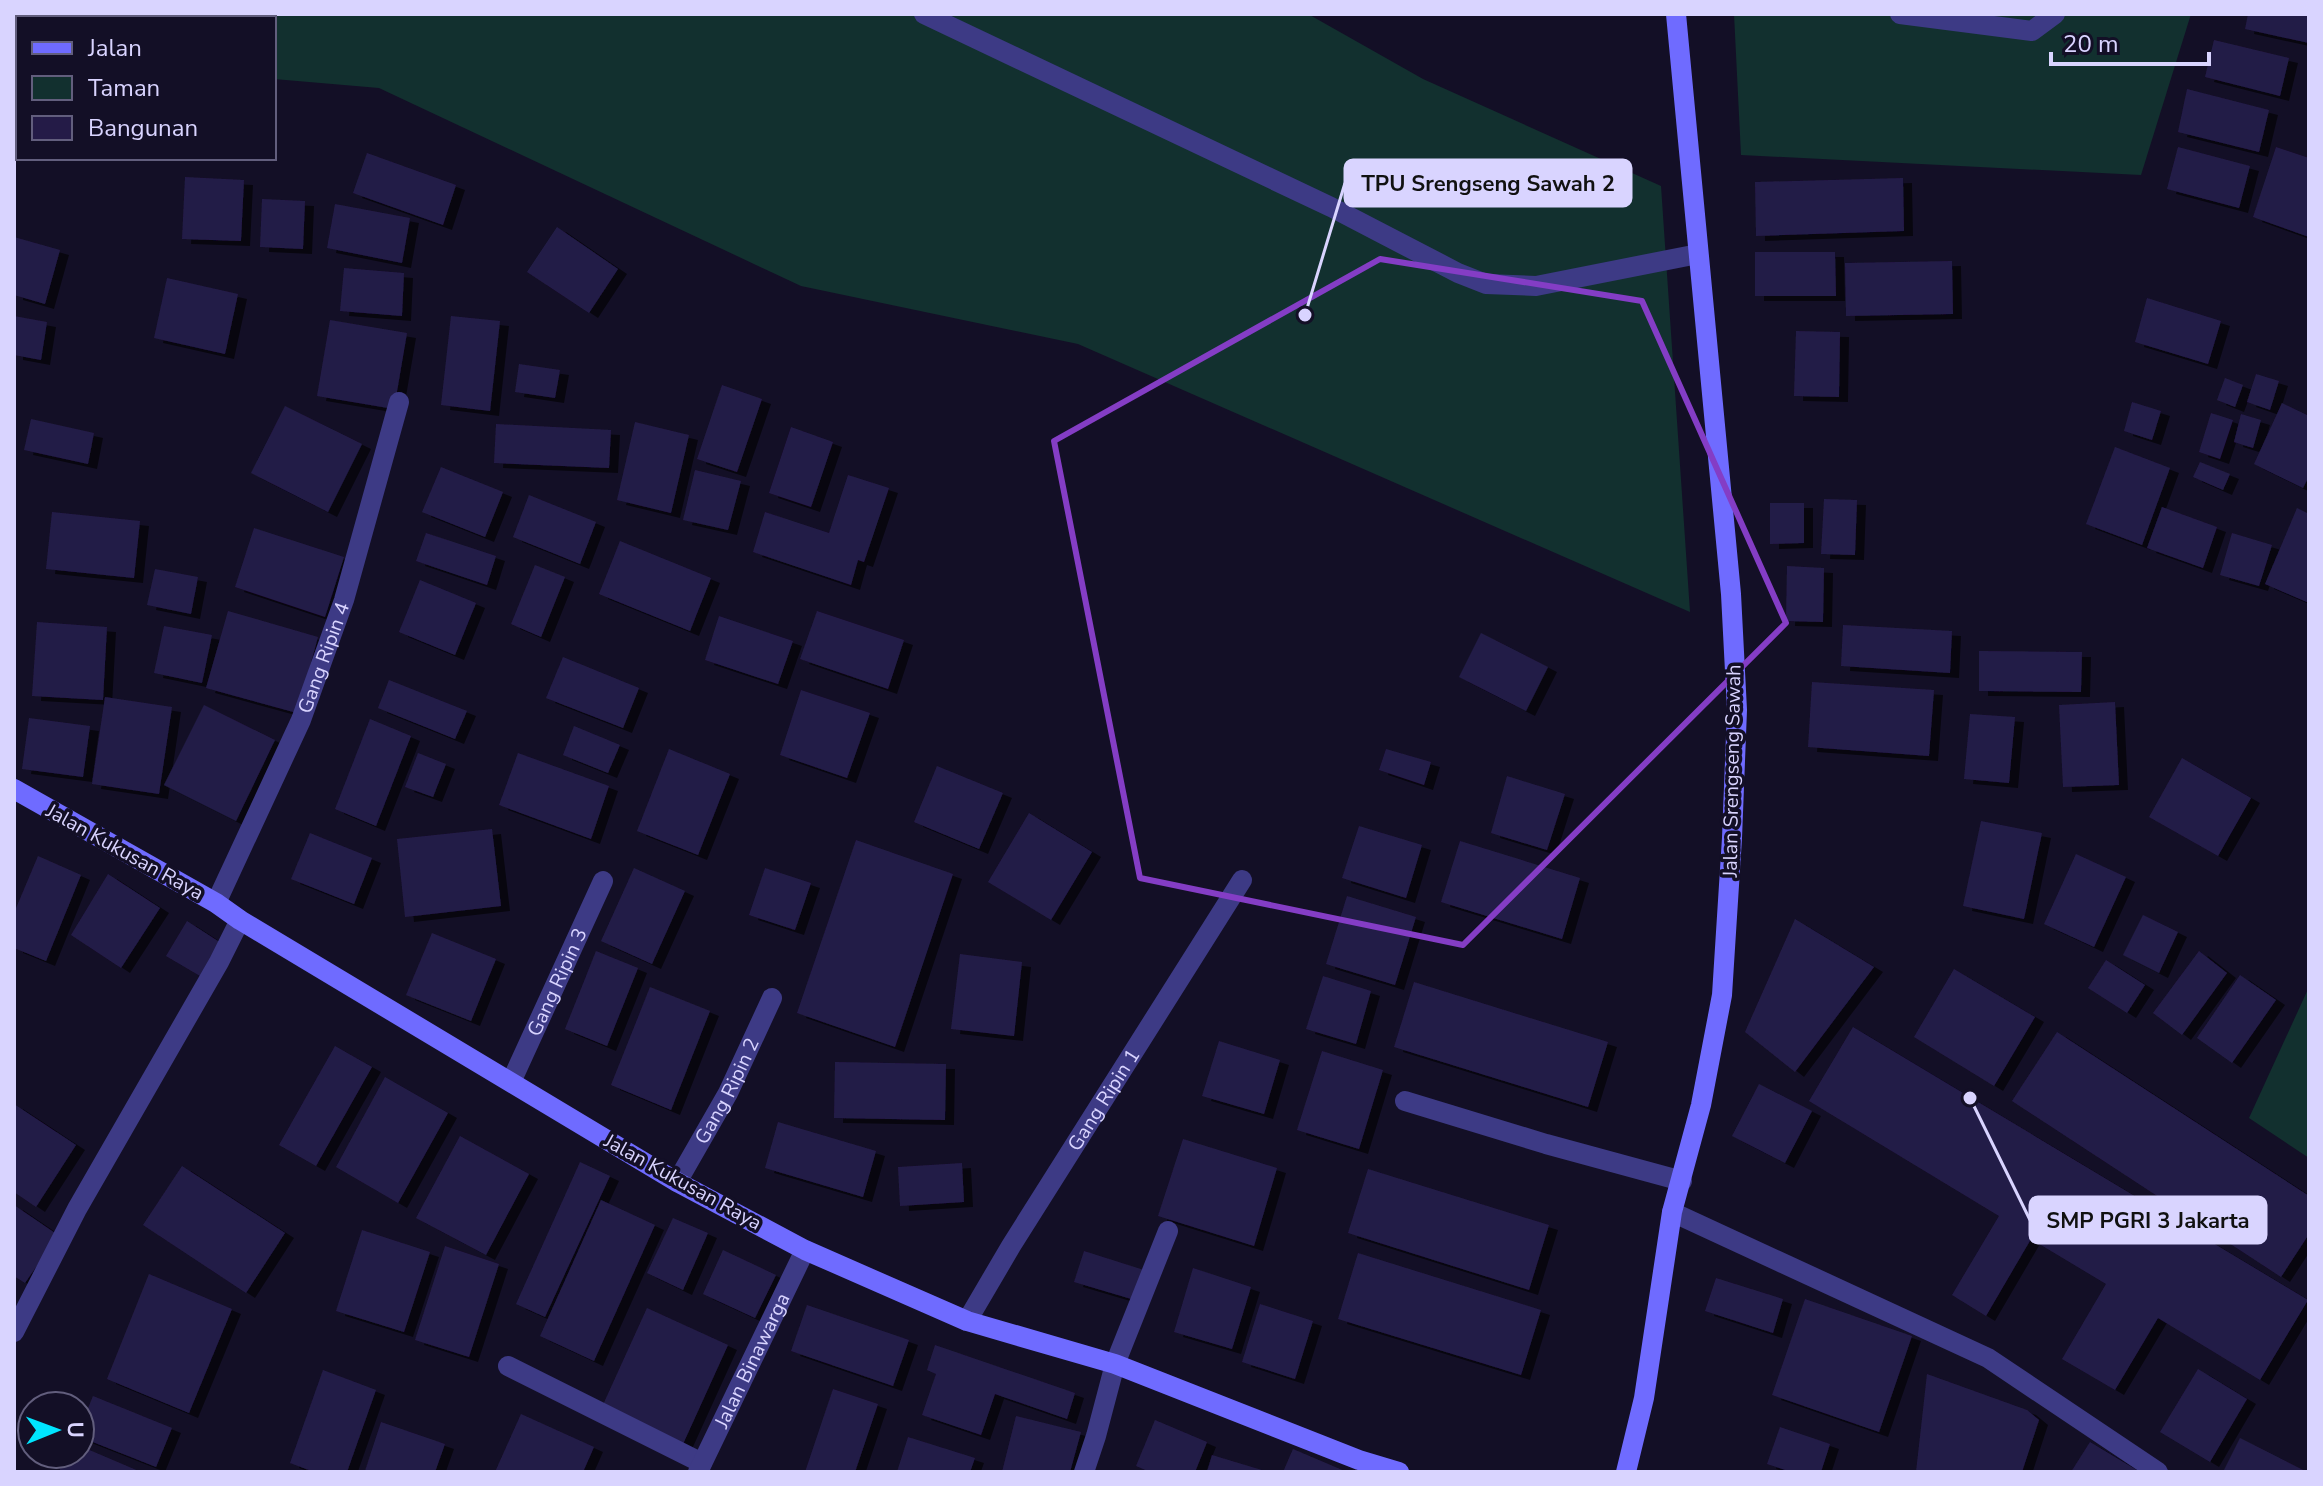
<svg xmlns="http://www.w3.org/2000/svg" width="2323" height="1486" font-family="'Nunito Sans',sans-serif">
<defs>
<filter id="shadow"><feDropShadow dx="9" dy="5" stdDeviation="0" flood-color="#0009"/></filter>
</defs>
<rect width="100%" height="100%" fill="#130f26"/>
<g fill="#12302f">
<polygon points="51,14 1308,14 1423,79 1661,186 1690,612 1078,344 801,286 379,88 274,79 274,18 48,18"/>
<polygon points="1734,14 2191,14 2141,175 1741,155"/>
<polygon points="2309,987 2309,1158 2249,1118"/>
</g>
<g fill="#241b47" filter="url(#shadow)">
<polygon points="2248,14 2309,14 2309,43 2245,29"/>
<polygon points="2214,40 2289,58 2280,96 2205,77"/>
<polygon points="2187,89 2269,110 2259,152 2178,132"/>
<polygon points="2178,147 2250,166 2239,208 2167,189"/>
<polygon points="2276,147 2309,158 2309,237 2253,217"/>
<polygon points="367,153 456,185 443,225 353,193"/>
<polygon points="185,177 244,180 241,241 182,239"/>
<polygon points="1903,178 1904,231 1756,236 1755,182"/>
<polygon points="262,199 305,201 303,249 260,247"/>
<polygon points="335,204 410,218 402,263 327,248"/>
<polygon points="557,227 618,269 589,313 527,272"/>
<polygon points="14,237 60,250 45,304 14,295"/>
<polygon points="1755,252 1835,252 1836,296 1755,296"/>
<polygon points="1952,261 1953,314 1846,316 1845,263"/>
<polygon points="344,268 404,273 402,316 340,311"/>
<polygon points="167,278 238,294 225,354 154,338"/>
<polygon points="2147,298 2221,321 2208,364 2135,342"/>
<polygon points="14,316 47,322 41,360 14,355"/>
<polygon points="451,316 500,321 490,411 441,405"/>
<polygon points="330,320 407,333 394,409 317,396"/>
<polygon points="1796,331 1840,332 1839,397 1794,396"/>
<polygon points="519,364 560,370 555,398 515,392"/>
<polygon points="2256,374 2279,381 2270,410 2247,402"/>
<polygon points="2225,378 2243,385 2235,407 2217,400"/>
<polygon points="722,385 762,399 737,472 697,459"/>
<polygon points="2132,402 2161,411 2152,440 2124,431"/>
<polygon points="2282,403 2309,416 2309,476 2303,488 2254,464"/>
<polygon points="285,406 362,444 328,512 251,473"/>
<polygon points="2211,413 2233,420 2220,459 2199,452"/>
<polygon points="2241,414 2261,420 2253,448 2234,442"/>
<polygon points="31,419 94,433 88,464 24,450"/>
<polygon points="635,422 689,435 671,513 617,500"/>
<polygon points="496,424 611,430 609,468 494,463"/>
<polygon points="791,427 833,442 811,507 769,493"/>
<polygon points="2115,447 2170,468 2142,545 2086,524"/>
<polygon points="2200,462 2230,474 2223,490 2193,477"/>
<polygon points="441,467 503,492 485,537 422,512"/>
<polygon points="695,470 741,481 728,530 683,520"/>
<polygon points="848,475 889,488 864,562 858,560 851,585 753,552 765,512 829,533"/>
<polygon points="529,495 596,522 580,564 513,537"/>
<polygon points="1824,499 1857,500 1855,555 1821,554"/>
<polygon points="1770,503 1804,503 1804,543 1770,544"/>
<polygon points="2162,507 2217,527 2203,568 2147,548"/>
<polygon points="2297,508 2309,514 2309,603 2265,584"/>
<polygon points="52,512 140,521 134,578 46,569"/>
<polygon points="254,528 344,557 325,617 235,587"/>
<polygon points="426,533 496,556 487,585 416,561"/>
<polygon points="2232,533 2272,545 2259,586 2220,575"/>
<polygon points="620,541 711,578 690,631 599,594"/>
<polygon points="535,565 565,577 541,637 511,624"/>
<polygon points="1787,566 1824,568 1823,622 1786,621"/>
<polygon points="155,569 198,577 191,614 147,605"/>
<polygon points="420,580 476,603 455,655 399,632"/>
<polygon points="228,611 318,637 297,713 206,688"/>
<polygon points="817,611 904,640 888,689 800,659"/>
<polygon points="719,616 793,641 778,684 705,660"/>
<polygon points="37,622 107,627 103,700 32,696"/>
<polygon points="1843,625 1952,631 1950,673 1841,666"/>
<polygon points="164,626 212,635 202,683 154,673"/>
<polygon points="1481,633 1548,667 1526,711 1459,677"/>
<polygon points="1979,651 2082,652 2081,692 1979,691"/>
<polygon points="563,657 639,688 623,728 546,698"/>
<polygon points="389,680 467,711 455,739 378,708"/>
<polygon points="1812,682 1934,690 1929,756 1808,747"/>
<polygon points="801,690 870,713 847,778 780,755"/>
<polygon points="105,697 172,707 159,794 92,784"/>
<polygon points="2115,702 2119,785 2063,787 2059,705"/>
<polygon points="204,705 275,740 236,821 164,785"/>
<polygon points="1970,714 2015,717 2009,783 1964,779"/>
<polygon points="29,718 90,726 83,777 22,769"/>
<polygon points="370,719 411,736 376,826 335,809"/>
<polygon points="574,726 620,745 608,773 563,755"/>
<polygon points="669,749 730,774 698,855 637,831"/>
<polygon points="1386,749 1431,762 1424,785 1379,770"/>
<polygon points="418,753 446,764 433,797 405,787"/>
<polygon points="518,753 609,786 591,839 499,805"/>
<polygon points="2182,758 2251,798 2218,856 2149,817"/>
<polygon points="937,766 1003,793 979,849 914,822"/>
<polygon points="1507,776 1565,794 1547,850 1491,833"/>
<polygon points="1029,813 1092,852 1051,920 988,882"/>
<polygon points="1981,821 2042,833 2024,919 1963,906"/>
<polygon points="1359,826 1422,845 1406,898 1342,878"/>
<polygon points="492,829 501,906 405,917 397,839"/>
<polygon points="310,833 372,858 354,904 291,879"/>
<polygon points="856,840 953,874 895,1047 797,1013"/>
<polygon points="1460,841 1580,878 1562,939 1441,902"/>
<polygon points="2076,854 2126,877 2094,947 2044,924"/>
<polygon points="38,856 81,875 46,961 14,948 14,913"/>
<polygon points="634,868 685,891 652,964 601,941"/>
<polygon points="765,868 811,883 795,930 749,915"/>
<polygon points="108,874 160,908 121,968 71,935"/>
<polygon points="1347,896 1416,917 1395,985 1326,964"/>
<polygon points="2143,915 2178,932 2159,973 2123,955"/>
<polygon points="1795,919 1874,967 1795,1072 1745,1032"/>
<polygon points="187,921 221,943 200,976 166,956"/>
<polygon points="432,933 496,959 471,1021 406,995"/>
<polygon points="596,951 638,968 607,1046 565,1029"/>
<polygon points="2199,951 2227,973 2182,1035 2153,1013"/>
<polygon points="960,954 1022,962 1014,1036 951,1029"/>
<polygon points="2106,960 2145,985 2127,1013 2088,988"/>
<polygon points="1954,969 2035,1017 1994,1086 1914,1037"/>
<polygon points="2240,975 2276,1000 2232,1063 2197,1038"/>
<polygon points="1323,976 1371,991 1356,1044 1306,1029"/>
<polygon points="1414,982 1608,1042 1588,1107 1394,1047"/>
<polygon points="650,987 710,1011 671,1110 611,1085"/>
<polygon points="1853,1027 2308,1300 2260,1380 2158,1318 2115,1390 2062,1359 2106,1284 2031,1239 1986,1316 1952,1295 1999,1216 1809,1101"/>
<polygon points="2057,1032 2309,1196 2309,1234 2281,1277 2012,1101"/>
<polygon points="1219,1041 1280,1060 1264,1114 1202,1096"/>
<polygon points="335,1046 372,1067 316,1166 279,1145"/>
<polygon points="1322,1051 1383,1070 1359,1149 1297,1130"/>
<polygon points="835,1062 946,1064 945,1120 834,1118"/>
<polygon points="385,1077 448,1113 398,1203 336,1167"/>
<polygon points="1759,1084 1812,1111 1785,1163 1732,1136"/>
<polygon points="14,1104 76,1145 36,1207 14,1192"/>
<polygon points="778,1122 876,1151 863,1197 765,1168"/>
<polygon points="460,1136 529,1174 486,1255 416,1218"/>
<polygon points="1183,1139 1277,1168 1254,1246 1158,1216"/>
<polygon points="580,1162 610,1176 545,1317 516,1304"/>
<polygon points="962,1163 964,1202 900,1206 898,1167"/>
<polygon points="182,1166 285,1233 246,1293 143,1225"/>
<polygon points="1368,1169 1549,1225 1529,1290 1348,1233"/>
<polygon points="601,1200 655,1225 594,1361 540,1336"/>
<polygon points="14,1205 58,1235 25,1283 14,1276"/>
<polygon points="673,1218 708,1233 683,1290 647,1273"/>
<polygon points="362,1230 430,1252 404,1332 336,1311"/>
<polygon points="445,1246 499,1264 469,1357 415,1340"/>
<polygon points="723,1250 776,1275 755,1318 703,1294"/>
<polygon points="1084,1251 1147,1271 1138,1301 1074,1282"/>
<polygon points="1358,1253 1541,1310 1521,1375 1338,1319"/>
<polygon points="1193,1268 1251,1287 1232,1349 1174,1332"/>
<polygon points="149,1274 232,1309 189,1413 107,1379"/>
<polygon points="1716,1278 1783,1299 1773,1333 1705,1311"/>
<polygon points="1805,1299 1912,1336 1879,1432 1772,1395"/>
<polygon points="1260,1304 1313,1321 1295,1379 1242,1362"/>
<polygon points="807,1305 909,1340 893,1386 791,1351"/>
<polygon points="647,1308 728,1345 683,1444 602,1407"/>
<polygon points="935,1345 1075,1393 1067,1419 995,1394 981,1435 922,1415 936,1374 927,1370"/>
<polygon points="2198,1369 2247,1399 2210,1462 2160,1432"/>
<polygon points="323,1370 376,1390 347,1472 314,1472 290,1463"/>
<polygon points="1927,1374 2027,1410 2039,1420 2022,1472 1916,1472"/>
<polygon points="833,1389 878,1404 855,1472 805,1472"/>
<polygon points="93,1396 172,1428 156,1467 80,1437 80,1428"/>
<polygon points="521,1414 594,1447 583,1472 495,1472"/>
<polygon points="1016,1416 1081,1432 1070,1472 1002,1472"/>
<polygon points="1155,1420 1207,1442 1195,1472 1150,1472 1136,1466"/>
<polygon points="381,1422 445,1444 435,1472 365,1471"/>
<polygon points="1780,1427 1830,1444 1821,1472 1791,1472 1767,1464"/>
<polygon points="908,1437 975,1458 970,1472 897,1472"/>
<polygon points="2240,1438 2307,1472 2223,1472"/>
<polygon points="2090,1442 2140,1472 2071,1472"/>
<polygon points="80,1446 141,1472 59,1472 66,1454 80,1454"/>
<polygon points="1293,1449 1347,1472 1283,1472"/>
<polygon points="1212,1455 1265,1471 1264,1472 1207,1472"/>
</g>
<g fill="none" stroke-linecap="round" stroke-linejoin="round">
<polyline stroke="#3d3a85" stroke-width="20" points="924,14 1331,207 1458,273 1486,284 1536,286 1698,254"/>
<g stroke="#3d3a85" stroke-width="20">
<polyline points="1900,14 2032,31 2055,14"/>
<path id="s1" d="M216,903l85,-183 43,-120 55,-198"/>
<path id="s2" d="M511,1082l92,-201"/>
<polyline points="1405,1101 1546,1144 1682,1181"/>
<path id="s3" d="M677,1182l51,-89 44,-95"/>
<polyline points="1672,1212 1988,1358 2158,1472"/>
<path id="s4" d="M967,1321l44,-75 231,-366"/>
<polyline points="14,1332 77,1209 219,962 240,920"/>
<polyline points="508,1366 702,1463"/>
<path id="s5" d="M698,1472l107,-222"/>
<polyline points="1084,1472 1096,1436 1115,1364 1168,1231"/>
</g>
<g stroke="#6f6bff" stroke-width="20">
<polyline points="14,789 216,903 240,920 677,1182 805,1250 967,1321 1115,1364 1359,1460 1399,1472"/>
<polyline points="1626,1472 1644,1398 1672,1212 1701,1105 1722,995 1732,838 1737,710 1731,594 1676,14"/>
</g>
</g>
<path fill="none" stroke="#843dc5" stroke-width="6" stroke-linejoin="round" d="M1380,259l262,42 144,322 -323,322 -323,-67 -86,-437z"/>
<g text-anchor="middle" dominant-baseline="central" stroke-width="7" stroke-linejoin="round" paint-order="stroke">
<g font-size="20" fill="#d9d4ff" stroke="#130f26">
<text stroke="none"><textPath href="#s1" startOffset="268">Gang Ripin 4</textPath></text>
<text transform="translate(1732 771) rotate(-89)">Jalan Srengseng Sawah</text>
<text transform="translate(125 852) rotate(29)">Jalan Kukusan Raya</text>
<text stroke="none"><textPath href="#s2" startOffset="110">Gang Ripin 3</textPath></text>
<text stroke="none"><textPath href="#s3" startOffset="104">Gang Ripin 2</textPath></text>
<text stroke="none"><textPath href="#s4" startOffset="260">Gang Ripin 1</textPath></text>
<text transform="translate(683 1182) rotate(29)">Jalan Kukusan Raya</text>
<text stroke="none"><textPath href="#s5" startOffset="124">Jalan Binawarga</textPath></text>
</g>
</g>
<path fill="none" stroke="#d9d4ff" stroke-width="3" d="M1305 315L1345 183M1970 1098L2030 1220"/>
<g fill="#d9d4ff" stroke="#130f26" stroke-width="3">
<circle cx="1305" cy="315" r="8"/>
<circle cx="1970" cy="1098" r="8"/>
</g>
<g fill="#d9d4ff" stroke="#d9d4ff" stroke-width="3">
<rect x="1345" y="160" width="286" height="46" rx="8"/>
<rect x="2030" y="1197" width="236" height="46" rx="8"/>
</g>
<g font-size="22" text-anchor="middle" font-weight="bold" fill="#111">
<text x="1488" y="191">TPU Srengseng Sawah 2</text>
<text x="2148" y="1228">SMP PGRI 3 Jakarta</text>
</g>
<rect width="2323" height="1486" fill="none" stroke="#d9d4ff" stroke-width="32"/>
<rect x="16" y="16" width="260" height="144" fill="#130f26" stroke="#625e7d" stroke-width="2"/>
<rect x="32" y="42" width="40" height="12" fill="#6f6bff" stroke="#625e7d" stroke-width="2"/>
<text x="88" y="56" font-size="24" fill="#d9d4ff">Jalan</text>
<rect x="32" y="76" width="40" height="24" fill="#12302f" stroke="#625e7d" stroke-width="2"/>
<text x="88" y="96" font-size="24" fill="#d9d4ff">Taman</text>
<rect x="32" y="116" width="40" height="24" fill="#241b47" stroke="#625e7d" stroke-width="2"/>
<text x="88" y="136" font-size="24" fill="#d9d4ff">Bangunan</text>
<g transform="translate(56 1430) rotate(89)"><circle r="38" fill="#130f26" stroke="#625e7d" stroke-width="2"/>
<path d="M0-6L14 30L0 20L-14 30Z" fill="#00e5ff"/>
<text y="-12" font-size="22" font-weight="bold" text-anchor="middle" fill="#d9d4ff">U</text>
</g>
<path d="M2051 52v12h158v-12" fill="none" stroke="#d9d4ff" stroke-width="4"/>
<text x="2063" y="52" font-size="24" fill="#d9d4ff" stroke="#130f26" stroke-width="6" paint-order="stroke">20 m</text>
</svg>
